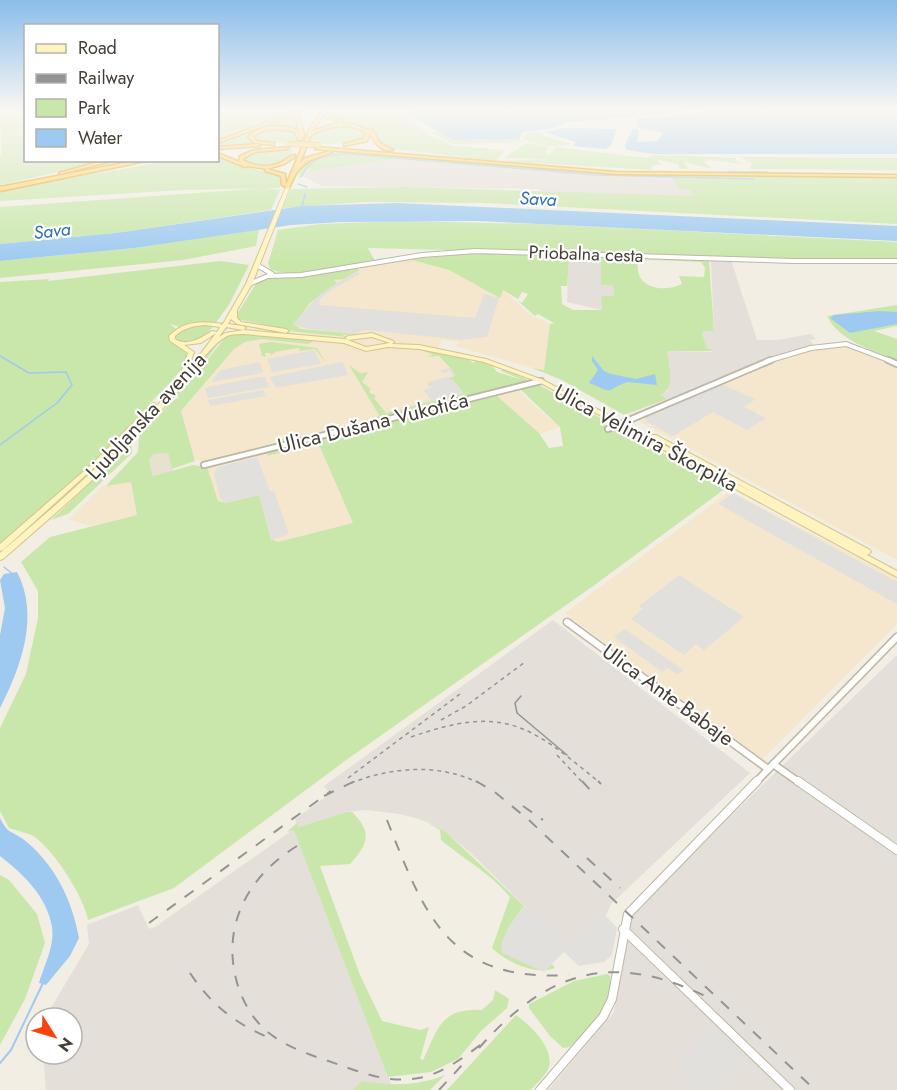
<svg xmlns="http://www.w3.org/2000/svg" width="897" height="1090" font-family="Jost,sans-serif">
<rect width="100%" height="100%" fill="#f2eee3"/>
<polygon fill="#e6e1d1" points="168,453 173,471 153,476 149,459 152,454"/>
<g fill="#f5e7cd">
<polygon points="408,259 449,270 500,297 503,290 532,316 550,324 544,371 455,346 460,342 442,340 436,352 474,396 315,435 353,523 274,546 211,508 201,461 193,459 181,411 234,349 245,342 262,339 280,340 288,329 346,335 355,334 301,329 293,324 302,311 335,283 333,280 365,267"/>
<polygon points="841,343 897,366 897,560 627,415 768,361"/>
<polygon points="519,391 536,407 560,427 540,434 497,396"/>
<polygon points="131,481 137,515 92,526 68,520 103,486"/>
<polygon points="730,491 897,578 897,624 762,760 565,613"/>
</g>
<g fill="#e4dfd9">
<polygon points="406,158 518,169 674,178 690,190 693,197 542,192 540,189 322,186 303,176 306,168 313,168 309,174 323,169"/>
<polygon points="569,255 601,256 601,285 613,286 614,296 602,310 567,302"/>
<polygon points="711,260 731,260 757,340 777,340 811,334 816,339 810,340 817,349 768,361 667,399 660,395 667,391 670,369 667,351 714,352 707,348 702,333 704,330 714,331"/>
<polygon points="553,620 750,773 611,904 606,916 569,950 475,857 445,831 429,822 400,814 366,810 347,812 298,827 295,819 330,794 324,786"/>
<polygon points="897,655 897,1090 548,1090 614,1012 631,912"/>
<polygon points="294,829 392,1086 386,1090 46,1090 43,1054 72,1054 72,1018 45,1018 89,944 87,925 138,905 149,929 155,927"/>
</g>
<g fill="#c9e7ab" fill-rule="evenodd">
<polygon points="0,109 25,109 26,160 108,161 0,185 0,155 2,154"/>
<polygon points="218,109 296,109 218,139"/>
<polygon points="328,109 378,109 405,117 429,135 454,146 505,150 496,161 394,149 380,144 370,129 328,115"/>
<path d="M294,115l5,18c-12,-8 -42,-8 -51,4l5,5 16,2 -51,3v-4z"/>
<path d="M343,125l23,7 -1,7 -12,4 -44,1c7,-17 17,-18 34,-19z"/>
<polygon points="266,129 286,129 296,133 296,144 255,141 252,135"/>
<polygon points="436,131 453,140 519,139 521,142 453,144 432,133"/>
<path d="M528,132h14l3,4 27,8c-14,4 -38,2 -50,-6z"/>
<polygon points="526,143 548,147 545,153 550,154 556,147 646,158 654,155 736,158 735,161 744,164 710,160 704,162 712,169 684,162 689,169 679,169 678,164 659,160 657,161 662,164 651,166 652,170 500,161 552,159 504,158"/>
<path d="M267,149h27l-5,10c-13,6 -35,13 -47,0l9,-6z"/>
<polygon points="340,151 613,173 897,177 897,224 485,203 366,202 283,208 291,189 407,187 693,196 690,190 679,189 673,178 518,169 406,158 323,169 308,174 312,168 307,168 303,176 298,178 303,163 324,153"/>
<polygon points="218,156 246,167 282,176 280,188 183,190 0,201 0,190 168,161 218,160"/>
<polygon points="740,157 897,158 897,170 750,169 752,163"/>
<polygon points="265,188 280,190 271,210 116,233 0,244 0,207"/>
<polygon points="401,221 537,224 897,242 897,259 816,259 368,248 375,261 290,274 271,270 268,264 278,230 320,224"/>
<polygon points="259,229 256,246 183,260 0,278 0,261 134,248"/>
<path d="M476,253l93,2 -2,36v-5h-6l1,18 11,6h29l-1,-14h13l-1,-10 -12,-1v-29l108,4 5,71h-10l-2,2 5,15 7,3h-47c2,15 9,35 -6,44l6,4 -43,16 -62,-35 -30,-12 12,2 6,-46 4,-1 -16,-9 -3,2 -17,-15 4,2 6,-9 -6,-2 -4,7 -15,-9 -3,8 -51,-28 -41,-11zM639,259l62,3 4,6 -1,9 -25,-1 3,8c-20,10 -51,3 -43,-25z"/>
<path d="M221,261l28,4 -19,38 -15,21 -35,3 -10,-3 6,5 -6,6 -1,5 20,12c-5,22 -27,37 -41,54 -42,52 -98,95 -148,139v-263l49,-3 -1,2z"/>
<polygon points="354,267 360,270 345,279 334,280 337,283 310,303 294,324 301,329 359,334 342,335 348,337 298,332 237,319 236,316 255,285 263,278"/>
<path d="M897,305v21l-23,5 23,8v21c-25,-10 -58,-19 -70,-44z"/>
<path d="M197,325l16,1c-8,13 -23,21 -38,14v-6l8,-6z"/>
<path d="M237,333l73,6 3,3 -5,2 -46,-5 -17,3 -11,7 -53,62 14,50 -23,8 -4,-16 -15,1 -4,6 4,16 40,-11 14,2 11,34 8,2 33,-8 12,44 7,3 75,-19 -33,-76 -10,-2 -43,11 2,-6 228,-54 42,37 10,15 14,-2 -3,-19 -39,-37 -10,1 28,-6 67,36 -1,5 5,-1 -3,3h9l-3,3 7,-2 106,59 -130,96 -247,174 -175,130 -86,32c-4,-23 -33,-68 -53,-83 -6,-4 -18,-6 -26,-9l-9,-17v-83l26,-54 12,-56v-27l-17,-29 29,-25 87,-22 -6,-33 -25,4 32,-34 1,-15 30,-33 10,-7 -7,1 46,-58 6,-4 -45,60 47,-60z"/>
<polygon points="271,342 317,348 326,363 315,349 299,351 300,348 297,348 275,352 270,356 271,353 265,353 266,357 262,356 259,344"/>
<polygon points="419,349 467,358 473,363 477,360 492,365 497,372 523,380 501,371 503,368 532,382 203,463 280,442 287,434 297,438 376,419 379,415 349,365 360,373 368,372 362,382 371,389 369,390 371,394 374,394 376,397 374,398 386,413 461,394 453,381 429,386 428,382 454,377 452,371 449,371 452,370 439,356 425,357 433,355"/>
<polygon points="131,444 132,453 68,514 51,520"/>
<path d="M347,812h5c21,21 16,32 -2,52l-30,2 40,109 22,46 38,9 9,-3 -9,32 3,1c15,-31 17,-52 59,-50l11,-10 2,-10 14,9 -2,9 -26,23 -23,28 -27,13 -43,5 -94,-247 -7,2 10,-9 1,4z"/>
<path d="M422,819l23,12 79,75 -17,24 37,42 8,-8 3,4c-20,8 -48,-6 -63,-20l18,-51c-20,-24 -45,-37 -69,-57l-1,-10z"/>
<polygon points="0,875 9,880 37,914 45,943 25,999 0,1045"/>
<path d="M607,974l3,2c3,30 -20,51 -40,71l-7,1 -13,-12 -21,-28v-4l45,-23z"/>
<path d="M516,1015c14,10 38,32 33,52 -2,7 -13,17 -18,23h-84z"/>
<path d="M445,1075l-15,15h-77l9,-9c29,5 56,5 83,-6z"/>
</g>
<g fill="#e2e0dc">
<polygon points="356,271 360,274 331,290 320,299 319,305 475,318 484,294 499,298 487,337 461,340 367,330 353,333 308,329 293,324 319,295"/>
<polygon points="314,350 321,364 272,372 267,359"/>
<polygon points="260,362 263,372 257,374 211,382 220,370"/>
<polygon points="341,362 344,364 348,375 276,388 270,377"/>
<polygon points="450,368 456,375 449,379 453,380 463,392 462,394 388,411 431,400 423,390 432,387 428,382 453,376 450,371 443,373 440,370"/>
<polygon points="259,377 265,377 269,387 208,398 205,389 208,387"/>
<polygon points="721,384 756,399 744,407 766,418 747,430 713,412 673,436 647,422 644,416"/>
<polygon points="263,390 266,396 217,405 210,406 208,400"/>
<polygon points="257,457 270,491 274,491 289,534 272,540 259,495 225,503 220,498 214,474 218,467"/>
<polygon points="733,493 897,582 897,604 718,504"/>
<polygon points="679,575 744,617 704,650 696,644 684,655 631,619 643,609 639,606"/>
<polygon points="625,629 683,670 678,675 667,668 662,672 614,637"/>
<polygon points="524,906 569,949 606,916 617,928 612,955 604,962 579,966 564,952 544,972 502,953 501,944 507,930"/>
<polygon points="717,1027 745,1058 712,1090 700,1090 677,1063"/>
</g>
<g fill="#9ecaf1">
<polygon points="411,109 698,109 682,113 567,122 552,129 523,132 519,139 453,140 407,113"/>
<polygon points="710,109 897,109 897,154 655,154 626,150 625,145 633,128 639,130 637,142 657,141 662,135 662,132 636,127 638,123 636,118 693,115"/>
<polygon points="565,128 617,129 611,145 606,149 573,146 576,142 544,132"/>
<polygon points="397,203 897,226 897,241 477,221 341,222 291,225 134,248 0,261 0,244 116,233 302,206"/>
<polygon points="879,311 897,312 897,324 850,333 830,318 834,315"/>
<path d="M592,356l12,15 7,3 25,5 19,-5 2,11 -30,-3c-25,10 -10,12 -38,1l9,-13 -6,-9z"/>
<path d="M17,572c23,44 4,95 -17,136v-73l5,-27 -5,-28 4,-6z"/>
<path d="M0,818c8,16 10,12 23,21 32,25 49,61 56,99l-9,18 -24,29 -7,-2c5,-17 16,-38 13,-56 -5,-31 -29,-53 -52,-71z"/>
</g>
<g fill="none" stroke-linecap="round" stroke-linejoin="round">
<g stroke="#9ecaf1" stroke-width="1.5">
<polyline points="728,172 767,172"/>
<path d="M301,177c10,-21 26,-22 47,-23l249,21 157,4"/>
<polyline points="298,184 307,187"/>
<polyline points="302,207 305,194"/>
<polyline points="0,356 29,373 66,372 72,385 57,403 0,445"/>
<polyline points="4,567 14,575"/>
</g>
<polyline stroke="#9ecaf1" stroke-width="2" points="0,1063 11,1050 43,983"/>
<g stroke="#bdb7a6" stroke-width="6">
<g id="minor-far3">
<polyline points="257,265 272,274"/>
<polyline points="249,284 268,276 301,275 422,255 476,251 794,261 897,261"/>
<polyline points="767,361 811,348 846,344 891,361"/>
</g>
</g>
<g stroke="#bdb7a6" stroke-width="8">
<g id="minor-far2">
<polyline points="888,360 897,364"/>
<polyline points="608,429 771,360"/>
<polyline points="204,465 541,381"/>
</g>
</g>
<g stroke="#bdb7a6" stroke-width="9">
<g id="minor-far1">
<polyline points="567,622 768,769"/>
<polyline points="773,764 800,783"/>
<polyline points="755,783 897,637"/>
</g>
</g>
<g stroke="#bdb7a6" stroke-width="10">
<g id="minor">
<polyline points="798,781 897,850"/>
<polyline points="623,929 790,1090"/>
<polyline points="540,1090 603,1017 612,999 628,914 757,781"/>
</g>
</g>
<g stroke="#d3c592" stroke-width="2">
<g id="secondary">
<path d="M288,186l2,1 -38,97 -15,26v8l4,4 45,7 3,2 -3,2 -49,-9 -6,-5 -3,5 15,2 3,2 -3,2 -17,-3 -7,10 6,-4 19,-3 101,9 21,8 24,-4 -18,-6 -24,3 -3,-2 3,-2 24,-3 21,8 1,1 -2,2 27,1 67,14 57,21 222,119 -114,-63 1,-1h4l214,115 1,2 -4,3 30,16v6l-358,-195 -55,-20 -65,-13 -31,-2 -22,4 -22,-8 -100,-9c-4,0 -9,0 -14,1 -17,5 -40,41 -52,56 -52,62 -114,115 -175,168l-3,1v-7c79,-67 155,-135 216,-220l-15,10 -17,2 10,7 -6,18 -3,2 -3,-2 6,-17 -18,-12 -1,-5c15,-16 34,-15 54,-12l23,-40 40,-97zM205,325l15,2 -3,5 -5,-1c-11,7 -25,16 -37,8v-3c9,-8 18,-10 30,-11z"/>
<polygon points="154,403 157,405 96,466 3,550 0,551 0,544 92,464 152,404"/>
</g>
</g>
<g stroke="#dfa931" stroke-width="3">
<g id="motorway">
<path d="M301,109h6l-9,4 7,24 -3,1v2h-4l-3,-8c-15,-4 -30,-5 -42,5l4,4 17,2v2l-20,-2 -6,-6c13,-13 36,-14 51,-6l-4,-17 -77,29v-2z"/>
<path d="M323,109h6v6l15,6 -2,2 14,2 13,6 -1,-2h4l8,14 13,7c-11,3 -18,-7 -23,-16l-3,7 -23,5v-2l19,-5 3,-6c-17,-12 -37,-7 -55,2l-11,28 5,-5 25,-7 2,1c-13,6 -24,6 -34,19 -5,6 -6,13 -10,18l-3,-2 1,-1h-2l-2,-1 -1,-9 -16,-5v-1l2,-1 -20,-3 -2,1 -27,-11v-2h2l19,8 1,-6 14,-6 35,-3 -2,2 -32,3 -11,6 -1,2c12,7 26,8 39,2 5,-3 8,-6 13,-7v2l-11,7 -17,5 18,5 1,11 24,-57zM325,112l1,5 16,6 -12,2 -17,6z"/>
<polygon points="258,144 260,146 218,149 218,147"/>
<polygon points="317,147 616,172 897,175 897,177 616,174 315,149"/>
<polygon points="106,160 116,160 61,174 59,173"/>
<polygon points="139,160 151,160 0,191 0,187"/>
</g>
</g>
<use href="#minor-far3" stroke="#fff" stroke-width="4"/>
<use href="#minor-far2" stroke="#fff" stroke-width="4.5"/>
<use href="#minor-far1" stroke="#fff" stroke-width="6"/>
<use href="#minor" stroke="#fff" stroke-width="8"/>
<use href="#secondary" fill="#fff3c0" fill-rule="evenodd"/>
<use href="#motorway" fill="#ffd461" fill-rule="evenodd"/>
<polyline stroke="#949494" stroke-width="1.5" points="521,696 515,703 517,713 567,755"/>
<g stroke="#949494" stroke-width="1.5" stroke-dasharray="4 4" stroke-linecap="butt">
<polyline points="441,720 466,706 525,662"/>
<path d="M411,737c92,-32 117,-14 189,46"/>
<polyline points="557,755 583,783"/>
<polyline points="348,778 460,694"/>
<path d="M351,783c41,-16 87,-20 128,0"/>
</g>
<g stroke="#949494" stroke-width="2" stroke-dasharray="11 11" stroke-linecap="butt">
<polyline points="476,781 496,793 530,821 815,1090"/>
<polyline points="582,781 592,792"/>
<polyline points="598,781 601,784"/>
<polyline points="324,796 355,781"/>
<polyline points="523,806 543,820"/>
<path d="M387,820c38,96 61,162 182,155"/>
<path d="M297,846c-51,31 -78,84 -58,143 6,17 16,33 30,44 20,16 48,24 71,32 22,8 47,17 71,14 28,-2 50,-20 72,-36"/>
<polyline points="587,858 620,888"/>
<polyline points="149,923 331,791"/>
<path d="M190,973c22,33 48,53 85,67"/>
<path d="M479,1048c69,-78 134,-98 230,-50"/>
<polyline points="439,1090 464,1063"/>
</g>
<g stroke="#d3c592" stroke-width="8" stroke-linecap="butt">
<polyline id="secondary-bridge" points="223,327 225,325"/>
</g>
<g stroke="#dfa931" stroke-width="6" stroke-linecap="butt">
<g id="motorway-bridge">
<polyline points="297,114 299,109"/>
<polyline points="288,144 319,145"/>
</g>
</g>
<use href="#secondary-bridge" stroke="#fff3c0" stroke-width="5"/>
<use href="#motorway-bridge" stroke="#ffd461" stroke-width="4.5"/>
</g>
<linearGradient id="sky" x2="0" y2="1"><stop stop-color="#8abdec"/><stop offset="0.42" stop-color="#f9f7f2"/><stop offset="1" stop-color="#f9f7f2" stop-opacity="0"/></linearGradient>
<rect width="897" height="262" fill="url(#sky)"/>
<g text-anchor="middle" dominant-baseline="central" stroke-width="4.5" stroke-linejoin="round" paint-order="stroke">
<g font-size="18" font-style="italic" fill="#2c71b0" stroke="#fff">
<text transform="translate(538 199) rotate(3)">Sava</text>
<text transform="translate(52 231) rotate(-6)">Sava</text>
</g>
<g font-size="18" fill="#443e34" stroke="#fff">
<text transform="translate(586 254) rotate(2)">Priobalna cesta</text>
</g>
<g font-size="21" fill="#443e34" stroke="#fff">
<text transform="translate(146 416) rotate(-47)">Ljubljanska avenija</text>
<text transform="translate(373 423) rotate(-14)">Ulica Dušana Vukotića</text>
<text transform="translate(646 438) rotate(28)">Ulica Velimira Škorpika</text>
<text transform="translate(668 695) rotate(36)">Ulica Ante Babaje</text>
</g>
</g>
<rect x="24" y="24" width="195" height="138" fill="#ffffff" stroke="#b4b2ae" stroke-width="1.5"/>
<rect x="36" y="44" width="30" height="9" fill="#fff3c0" stroke="#b4b2ae" stroke-width="1.5"/>
<text x="78" y="54" font-size="18" fill="#443e34">Road</text>
<rect x="36" y="74" width="30" height="9" fill="#949494" stroke="#b4b2ae" stroke-width="1.5"/>
<text x="78" y="84" font-size="18" fill="#443e34">Railway</text>
<rect x="36" y="99" width="30" height="18" fill="#c9e7ab" stroke="#b4b2ae" stroke-width="1.5"/>
<text x="78" y="114" font-size="18" fill="#443e34">Park</text>
<rect x="36" y="129" width="30" height="18" fill="#9ecaf1" stroke="#b4b2ae" stroke-width="1.5"/>
<text x="78" y="144" font-size="18" fill="#443e34">Water</text>
<g transform="translate(54 1036) rotate(127)"><circle r="28" fill="#ffffff" stroke="#b4b2ae" stroke-width="1.5"/>
<path d="M0-4.5L10 22L0 15L-10 22Z" fill="#fc4110"/>
<text y="-9" font-size="16" font-weight="bold" text-anchor="middle" fill="#443e34">N</text>
</g>
</svg>
